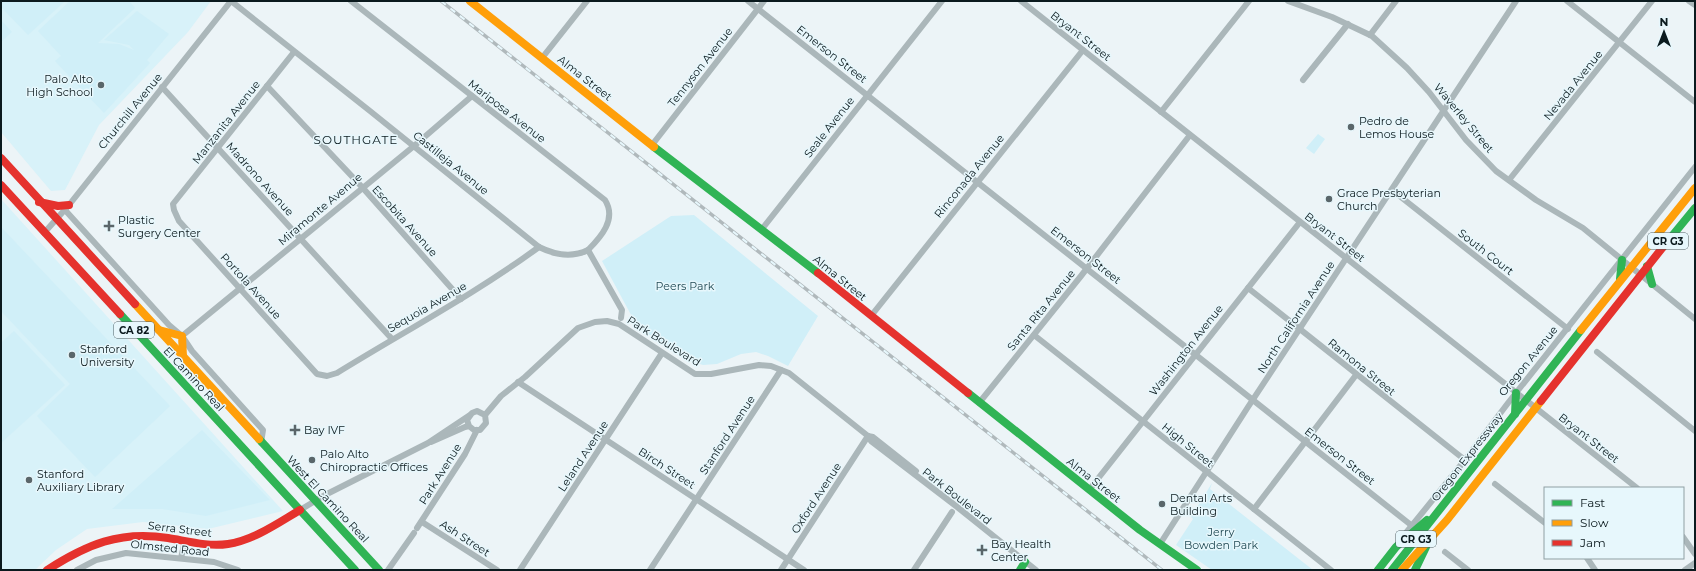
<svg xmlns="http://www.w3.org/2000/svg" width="1696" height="571" font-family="Montserrat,sans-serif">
<rect width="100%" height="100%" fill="#ecf4f7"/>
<g fill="#d8f2f9">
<polygon points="1,1 211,1 188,32 99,125 65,190 51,191 1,132"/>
<polygon points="1,199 283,511 208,529 143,522 87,529 56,550 35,570 1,570"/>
</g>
<g fill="#d0eff8">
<polygon points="1,1 63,1 64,2 28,35 1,7"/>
<polygon points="70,1 129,1 135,8 98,43 119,44 134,50 129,45 104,40 137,11 169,34 147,60 150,63 104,113 55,61 61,56 38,31"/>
<polygon points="1,20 12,32 1,42"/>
<polygon points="1318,134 1325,139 1314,154 1306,148"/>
<polygon points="694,215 818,316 788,366 768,356 756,352 741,354 717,364 703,365 684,359 637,326 602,261 671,216"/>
<polygon points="1,227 170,406 95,477 37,416 70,384 1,311"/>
<polygon points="14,331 65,385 1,443 1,343"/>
<polygon points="202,430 270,500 206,516 162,509 112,509"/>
<polygon points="1212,483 1210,489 1313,570 1212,570 1176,545 1193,519 1191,517"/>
</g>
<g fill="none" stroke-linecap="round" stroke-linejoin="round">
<g stroke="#abb7ba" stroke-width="6">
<path d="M231,1l139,110 169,136c16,8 33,11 49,3l34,60 -1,8"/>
<path d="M351,1l254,199c12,19 -4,37 -17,50"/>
<polyline points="748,1 1411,525"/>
<polyline points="1021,1 1637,488"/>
<polyline points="1288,1 1332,17 1372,36 1407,68 1429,92 1466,140 1496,171 1536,200 1583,228 1695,319"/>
<polyline points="1567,1 1695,102"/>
<polyline points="1689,1 1695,5"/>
<polyline points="1370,35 1396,1"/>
<path d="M294,52l-121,152 1,6 5,11 138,153 10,2 10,-3c68,-42 138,-79 202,-126"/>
<polyline points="542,58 587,1"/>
<polyline points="1303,80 1348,24"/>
<polyline points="267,86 362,187 461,299"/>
<polyline points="162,87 392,339"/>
<polyline points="1161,112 1249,1"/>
<polyline points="652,145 764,1"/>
<polyline points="1509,180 1652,1"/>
<polyline points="1392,190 1568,329"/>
<polyline points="65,210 169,325 182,336 192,351 263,430 261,443"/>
<polyline points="762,229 942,1"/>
<polyline points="44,233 69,205 231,1"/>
<polyline points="1248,288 1465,460"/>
<polyline points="871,316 1083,50"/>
<polyline points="1034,335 1331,570"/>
<polyline points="182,336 414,146 472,96"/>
<polyline points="1597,352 1695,431"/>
<polyline points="518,382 804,570"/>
<polyline points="979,403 1081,276 1190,135"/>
<polyline points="485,415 501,396 525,377 578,328 595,322 607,321 619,324 695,374 711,374 759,365 771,366 789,373 868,436 871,441 956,506 1036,570"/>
<polyline points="868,436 873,437 916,471"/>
<polyline points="431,442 465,427 469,426 474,430 480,430 486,423 485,415 477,411 472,413 467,420 469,426"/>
<polyline points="1495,484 1545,523"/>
<polyline points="1089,490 1300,222"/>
<polyline points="1254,509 1356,375"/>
<polyline points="300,510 325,495 428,443 470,415"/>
<polyline points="422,522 497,570"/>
<polyline points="417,528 465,454 477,430"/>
<polyline points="1683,537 1695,554"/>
<polyline points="1401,539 1465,460 1508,403 1695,167"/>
<polyline points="1160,544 1248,407 1516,1"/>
<polyline points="1445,552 1468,570"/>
<polyline points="181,558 185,541"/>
<polyline points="1587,558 1595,570"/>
<polyline points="77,570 96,560 126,553 214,562 238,570"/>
<polyline points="388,570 414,533"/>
<polyline points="520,570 662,353"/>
<polyline points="650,570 781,370"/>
<polyline points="781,570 868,436"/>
<polyline points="914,570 952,512"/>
<polyline points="1685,570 1695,563"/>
</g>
<g stroke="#30b455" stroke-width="8">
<polyline points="654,147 818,273"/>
<polyline points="1663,247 1695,208"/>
<polyline points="1647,266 1652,284"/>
<polyline points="1620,279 1622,260"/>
<polyline points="120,314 355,570"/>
<polyline points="968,393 1140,530 1197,570"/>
<polyline points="1515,414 1516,393"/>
<polyline points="259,439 379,570"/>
<polyline points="1020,570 1025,562"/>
<polyline points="1378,570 1396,547 1427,520"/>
<polyline points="1392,570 1581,330"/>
<polyline points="1415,570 1426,547"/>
</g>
<g stroke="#ff9f0a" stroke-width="8">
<polyline points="470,1 654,147"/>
<polyline points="135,304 259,439"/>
<polyline points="159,330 182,336 183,357"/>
<polyline points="1581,330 1695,188"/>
<polyline points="1402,570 1447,520 1541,401"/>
</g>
<g stroke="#e5322d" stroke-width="8">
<polyline points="1,158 135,304"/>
<polyline points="1,185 120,314"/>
<polyline points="39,202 58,206 69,205"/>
<polyline points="818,273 968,393"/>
<polyline points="1541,401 1663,247"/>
<path d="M47,570c39,-25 73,-40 121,-32 19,3 40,9 60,6 26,-4 50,-21 72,-34"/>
</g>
<g stroke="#b0b9bc" stroke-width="3.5">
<polyline id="rail" points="441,1 1162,570"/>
</g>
<use href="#rail" stroke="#e7f7fc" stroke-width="2" stroke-dasharray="6" stroke-linecap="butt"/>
</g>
<g fill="#5a666a" stroke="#e7f7fc" stroke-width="1.5">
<circle cx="101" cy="85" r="4"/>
<circle cx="1351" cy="127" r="4"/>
<circle cx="1329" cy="199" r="4"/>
<path d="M107 220h4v4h4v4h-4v4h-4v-4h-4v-4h4z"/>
<circle cx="72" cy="355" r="4"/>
<path d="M293 424h4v4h4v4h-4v4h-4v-4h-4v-4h4z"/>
<circle cx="312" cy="460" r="4"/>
<circle cx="29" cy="480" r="4"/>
<circle cx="1162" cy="504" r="4"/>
<path d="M980 544h4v4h4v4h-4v4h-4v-4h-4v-4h4z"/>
</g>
<g text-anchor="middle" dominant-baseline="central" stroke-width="3" stroke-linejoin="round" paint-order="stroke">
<g fill="#e7f7fc" stroke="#4d5c61" stroke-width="1">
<rect x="1648" y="233" width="40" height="16" rx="3"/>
<rect x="114" y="322" width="40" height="16" rx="3"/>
<rect x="1396" y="531" width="40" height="16" rx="3"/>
</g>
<g font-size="10" font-weight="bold" fill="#0b1a1e">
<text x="1668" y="241">CR G3</text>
<text x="134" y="330">CA 82</text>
<text x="1416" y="539">CR G3</text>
</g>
<g font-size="11" fill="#0b1a1e" stroke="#e7f7fc">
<text transform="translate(1081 36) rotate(38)">Bryant Street</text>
<text transform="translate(832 54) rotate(38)">Emerson Street</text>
<text transform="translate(700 67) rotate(-52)">Tennyson Avenue</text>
<text transform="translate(585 78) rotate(38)">Alma Street</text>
<text transform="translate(1573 85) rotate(-51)">Nevada Avenue</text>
<text transform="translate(130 111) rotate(-51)">Churchill Avenue</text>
<text transform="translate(507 111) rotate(38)">Mariposa Avenue</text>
<text transform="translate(1464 118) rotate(50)">Waverley Street</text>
<text transform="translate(226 122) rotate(-52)">Manzanita Avenue</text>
<text transform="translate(829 127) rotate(-52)">Seale Avenue</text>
<text transform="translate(451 163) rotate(39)">Castilleja Avenue</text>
<text transform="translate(969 176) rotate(-51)">Rinconada Avenue</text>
<text transform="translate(260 179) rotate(48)">Madrono Avenue</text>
<text transform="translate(320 209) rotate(-40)">Miramonte Avenue</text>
<text transform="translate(405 221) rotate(48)">Escobita Avenue</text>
<text transform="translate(1335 237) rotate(38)">Bryant Street</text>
<text transform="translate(1486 252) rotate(38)">South Court</text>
<text transform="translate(1086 255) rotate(38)">Emerson Street</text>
<text transform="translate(840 278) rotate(39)">Alma Street</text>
<text transform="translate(251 286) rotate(48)">Portola Avenue</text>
<text transform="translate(427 307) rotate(-30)">Sequoia Avenue</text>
<text transform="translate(1041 310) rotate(-51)">Santa Rita Avenue</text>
<text transform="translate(1296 317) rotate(-57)">North California Avenue</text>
<text transform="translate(664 341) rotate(32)">Park Boulevard</text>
<text transform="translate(1186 350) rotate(-52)">Washington Avenue</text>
<text transform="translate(1528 361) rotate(-51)">Oregon Avenue</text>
<text transform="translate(1362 367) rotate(39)">Ramona Street</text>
<text transform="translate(194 379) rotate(47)">El Camino Real</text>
<text transform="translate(727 435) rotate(-57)">Stanford Avenue</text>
<text transform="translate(1589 438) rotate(38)">Bryant Street</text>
<text transform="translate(1188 445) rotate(39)">High Street</text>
<text transform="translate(583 456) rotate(-57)">Leland Avenue</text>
<text transform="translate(1340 456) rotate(38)">Emerson Street</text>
<text transform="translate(1467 457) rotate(-52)">Oregon Expressway</text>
<text transform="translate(667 468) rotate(33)">Birch Street</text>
<text transform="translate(440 474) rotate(-58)">Park Avenue</text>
<text transform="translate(1094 480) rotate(38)">Alma Street</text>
<text transform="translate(957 496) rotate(38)">Park Boulevard</text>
<text transform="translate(816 498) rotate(-57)">Oxford Avenue</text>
<text transform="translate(328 499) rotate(47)">West El Camino Real</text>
<text transform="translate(180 529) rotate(7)">Serra Street</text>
<text transform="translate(465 538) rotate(33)">Ash Street</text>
<text transform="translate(170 548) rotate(6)">Olmsted Road</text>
</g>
<g font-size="11" fill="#0b1a1e" stroke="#e7f7fc" text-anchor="start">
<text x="93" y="79" text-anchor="end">Palo Alto<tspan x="93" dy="13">High School</tspan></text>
<text x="1359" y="121">Pedro de<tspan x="1359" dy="13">Lemos House</tspan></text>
<text x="1337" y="193">Grace Presbyterian<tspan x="1337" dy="13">Church</tspan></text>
<text x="118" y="220">Plastic<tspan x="118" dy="13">Surgery Center</tspan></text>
<text x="80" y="349">Stanford<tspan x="80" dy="13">University</tspan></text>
<text x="304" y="430">Bay IVF</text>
<text x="320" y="454">Palo Alto<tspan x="320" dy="13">Chiropractic Offices</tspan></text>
<text x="37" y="474">Stanford<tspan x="37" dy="13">Auxiliary Library</tspan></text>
<text x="1170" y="498">Dental Arts<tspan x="1170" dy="13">Building</tspan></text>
<text x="991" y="544">Bay Health<tspan x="991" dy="13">Center</tspan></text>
</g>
<g font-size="11" fill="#224b55" stroke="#e7f7fc">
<text x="685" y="286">Peers Park</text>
<text x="1221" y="532">Jerry<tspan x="1221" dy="13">Bowden Park</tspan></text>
</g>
<g font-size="12" letter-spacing="1" fill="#0b1a1e" stroke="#e7f7fc">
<text x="356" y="139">SOUTHGATE</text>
</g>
</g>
<rect width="1696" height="571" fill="none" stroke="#0b1a1e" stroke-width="4"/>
<rect x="1544" y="487" width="140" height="72" fill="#e7f7fc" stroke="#8f9fa3"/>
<rect x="1552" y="500" width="20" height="6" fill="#30b455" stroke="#8f9fa3"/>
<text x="1580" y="507" font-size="12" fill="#0b1a1e">Fast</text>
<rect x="1552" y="520" width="20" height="6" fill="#ff9f0a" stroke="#8f9fa3"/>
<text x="1580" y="527" font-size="12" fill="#0b1a1e">Slow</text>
<rect x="1552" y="540" width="20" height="6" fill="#e5322d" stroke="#8f9fa3"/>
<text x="1580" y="547" font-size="12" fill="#0b1a1e">Jam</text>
<g transform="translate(1664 32)" stroke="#e7f7fc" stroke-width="3" paint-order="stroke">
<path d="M0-3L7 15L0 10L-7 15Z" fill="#0b1a1e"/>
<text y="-6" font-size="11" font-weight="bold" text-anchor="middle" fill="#0b1a1e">N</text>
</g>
</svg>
